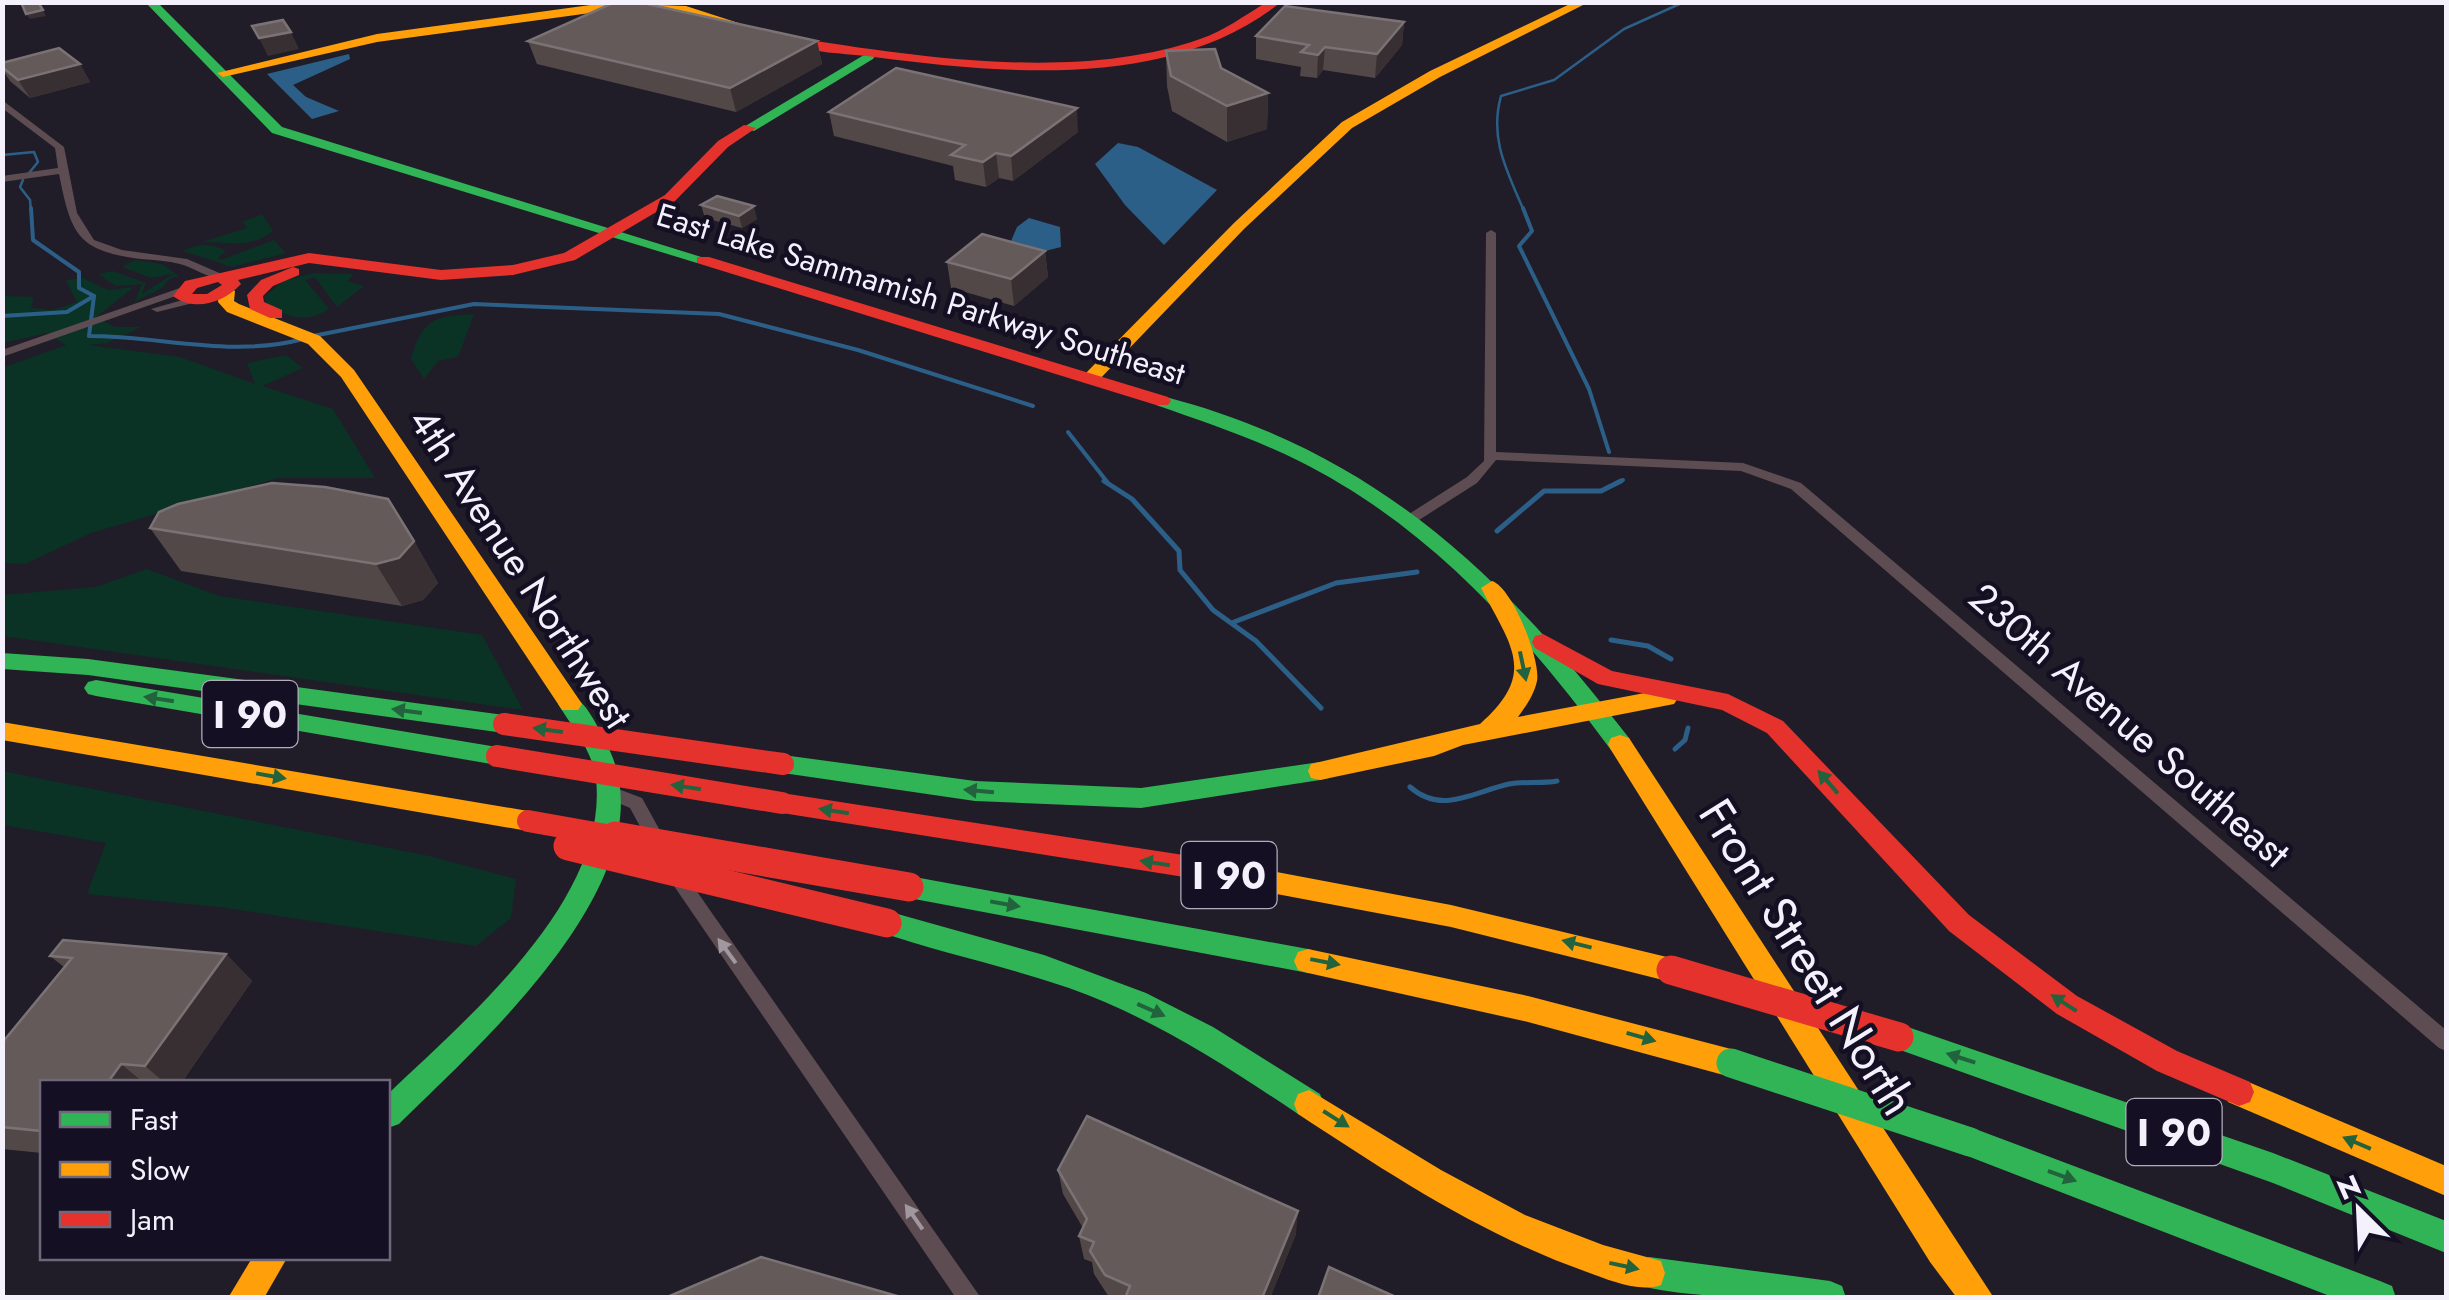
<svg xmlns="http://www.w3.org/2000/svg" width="2449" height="1300" font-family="Jost,sans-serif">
<rect width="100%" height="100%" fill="#201d28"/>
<g fill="#0a3325">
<path d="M262,214l11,17c-25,19 -43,10 -71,11l45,-14 -5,-6z"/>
<path d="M274,240l12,13 -54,14 -49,-16c13,-8 31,-8 43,0l-8,7 3,2z"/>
<polygon points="135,260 162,264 179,276 169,279 162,288 116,311 135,301 142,284 116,286 98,274 113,271 146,283 142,294 173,274 151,278 122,267"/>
<path d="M314,273l40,1 -7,7 17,5 -27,21 -22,-30 -10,3 24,29c-22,14 -38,9 -60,-2l-5,-10 19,-16z"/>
<polygon points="83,278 108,290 134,287 96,317 115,327 141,327 107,343 88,345 180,357 255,384 247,363 286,355 303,368 262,386 333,409 375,478 278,478 91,533 25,564 3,563 2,368 66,345 47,333 3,343 3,296 34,297 31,308 53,310 77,302 66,280"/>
<path d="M474,314l-16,43 -20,4 -14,18 -13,-20c11,-40 24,-43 63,-45z"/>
<polygon points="147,569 219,596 482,635 523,710 3,636 3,595 96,587"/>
<polygon points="2,771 429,856 516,879 511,918 476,946 220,907 87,894 106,843 3,825"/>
</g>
<g fill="#2c5f88">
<polygon points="349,54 350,59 293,85 306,97 339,111 312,119 267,74"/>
<polygon points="1118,143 1138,147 1217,190 1164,245 1125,205 1095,164"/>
<polygon points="1029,218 1060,227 1061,247 1045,251 1011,241 1017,227"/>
</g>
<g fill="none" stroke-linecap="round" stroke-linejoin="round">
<g stroke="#2c5f88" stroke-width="2.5">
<polyline points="2,155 34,152 38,162 29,173"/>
<polyline points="23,180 20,187 30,200 31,211"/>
<path d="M1524,211c-17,-40 -35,-72 -23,-115l53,-16 70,-51 60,-27"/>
</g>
<g stroke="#2c5f88" stroke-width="4">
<path d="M31,208l2,32 46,32v16l15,8 -5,40c72,0 143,22 214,3"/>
<polyline points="1523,208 1532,231 1519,246 1589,389 1609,452"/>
<polyline points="2,316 67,312 94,296"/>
<polyline points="313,336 474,304 719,314 858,350 1033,406"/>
<polyline points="1068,432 1108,483"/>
<polyline points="1616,483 1623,480"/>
</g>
<g stroke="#2c5f88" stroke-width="5">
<polyline points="1104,481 1132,499 1179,551 1180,570 1213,610 1256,641 1321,708"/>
<polyline points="1497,531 1544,491 1601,491 1621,481"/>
<polyline points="1234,622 1336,583 1417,572"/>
<polyline points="1611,640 1648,646 1671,659"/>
<polyline points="1675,749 1685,740 1688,728"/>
<path d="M1410,787c32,28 63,5 99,-3 16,-3 32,0 48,-3"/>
</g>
<g fill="#5d4d52" fill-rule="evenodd">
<path d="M2,100l62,47 13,66 17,27 28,10 65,9 37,16v4c-16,0 -29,-11 -44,-15 -12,-3 -26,-4 -39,-5 -64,-8 -70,-25 -82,-85l-57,8v-6l56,-8 -3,-20 -53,-40z"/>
<polygon points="1491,230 1496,233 1496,452 1743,463 1801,483 2446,1030 2446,1051 2439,1048 1791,489 1741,471 1496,460 1477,483 1419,520 1409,520 1407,517 1409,514 1467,477 1484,461 1486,233"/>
<polygon points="183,287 188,290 187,292 2,357 2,350"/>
<polygon points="193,297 199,300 197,302 157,312 151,309"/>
<polygon points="608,785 642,798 663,836 660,841 654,843 648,841 630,808 602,796 600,791 602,786"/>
<polygon points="678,871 684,873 981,1298 956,1298 672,883 669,878 672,873"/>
</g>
<g fill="#30b455" fill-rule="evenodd">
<polygon points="145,2 157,2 282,127 711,260 697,263 272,133"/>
<polygon points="869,52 875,56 873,59 754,131 742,128"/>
<path d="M1162,396c210,54 338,175 467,342l3,6 -3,6h-18c-86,-116 -180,-223 -312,-289 -46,-23 -95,-39 -143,-56v-8z"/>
<polygon points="2,653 88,659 504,715 512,718 516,724 512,730 504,733 88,675 2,669"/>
<polygon points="96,680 497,747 506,749 509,756 506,763 497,765 96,696 88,694 84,688 88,682"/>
<path d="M570,695c17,6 28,33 36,48 70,129 -125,300 -207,381l-11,4v-34c79,-76 221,-194 208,-315 -3,-28 -24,-52 -38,-75l4,-6z"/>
<polygon points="783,755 975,781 1141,788 1320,762 1329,764 1332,771 1329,778 1320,780 1141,808 975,801 783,773 774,771 771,764 774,757"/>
<polygon points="909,876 1308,949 1318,952 1322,961 1318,970 1308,973 909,898 900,895 896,887 900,879"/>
<path d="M887,911l157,44 102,38 67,34 107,67 4,10 -4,10 -11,4 -11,-4c-73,-49 -145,-96 -229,-126 -63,-22 -129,-35 -192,-57l-4,-8 4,-8z"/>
<polygon points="1899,1024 2273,1153 2446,1221 2446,1253 2273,1183 1889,1046 1885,1037 1889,1028"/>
<polygon points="1970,1127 2380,1281 2392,1286 2396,1298 2335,1298 1970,1157 1959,1153 1955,1142 1959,1131"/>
<path d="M1649,1257l181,24 12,5 4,12c-62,0 -151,2 -209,-13l-4,-12 4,-12z"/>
</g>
<g fill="#ff9f0a" fill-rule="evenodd">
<polygon points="1574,2 1589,2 1440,77 1352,128 1244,229 1096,383 1084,383 1084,375 1234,223 1342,122 1430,71"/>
<polygon points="605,3 686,6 766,32 760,36 685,14 605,11 377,42 223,77 217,73 377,34"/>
<polygon points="227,286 235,291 234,301 239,304 320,336 354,370 578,698 582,704 578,710 562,710 341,377 308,344 227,312 218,302 219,291"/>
<path d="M1492,581c20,6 49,79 45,100 -3,14 -11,25 -19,36l148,-28 8,3 4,6 -4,6 -211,41 -29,11 -114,24 -9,-2 -3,-7 3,-7 169,-40c58,-51 31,-78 1,-136z"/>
<polygon points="2,722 528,811 537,814 541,821 537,828 528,831 2,740"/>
<polygon points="1620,735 1629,738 1994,1298 1957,1298 1930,1262 1611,750 1608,744 1611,738"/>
<polygon points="1203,858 1451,905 1671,958 1681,961 1685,970 1681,979 1671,982 1451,927 1203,880 1194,877 1190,869 1194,861"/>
<polygon points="1308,949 1528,996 1731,1049 1741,1053 1746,1063 1741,1073 1731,1077 1528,1022 1308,973 1298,970 1294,961 1298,952"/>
<polygon points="2239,1078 2446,1166 2446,1196 2228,1102 2224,1092 2228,1082"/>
<path d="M1309,1090l132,80 84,45 78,30 58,16 4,12 -4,12c-22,8 -52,-5 -74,-13 -105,-37 -196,-97 -289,-158l-4,-10 4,-10z"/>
<polygon points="252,1258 287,1258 264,1298 228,1298"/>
</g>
<g fill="#e5322d" fill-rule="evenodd">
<path d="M1267,2h14c-110,88 -275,72 -407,55 -26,-4 -67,-3 -89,-16l6,-4c125,20 287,45 409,2 24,-8 45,-24 67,-37z"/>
<path d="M744,125l12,3 -28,19 -53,54 -100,59 -62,15 -72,5 -132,-17 -71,17 3,4c-17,19 -47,28 -68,12l12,-15 124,-28 132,17 72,-5 51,-12 101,-58 53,-54zM218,282l4,3 -15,9h-15l5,-6z"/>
<polygon points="697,257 709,257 1168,397 1171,401 1168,405 1156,405 697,263"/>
<polygon points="293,267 299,269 299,275 273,286 263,296 264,302 282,310 282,318 270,318 250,309 247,295 261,280"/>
<polygon points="1543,634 1612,671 1728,694 1783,721 1969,915 2077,996 2177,1051 2250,1082 2254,1092 2250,1102 2239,1106 2157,1071 2057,1014 1949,931 1767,733 1722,710 1598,684 1535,648 1532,642 1535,636"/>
<polygon points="782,793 1203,858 1212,861 1216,869 1212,877 1203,880 782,813 773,810 769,803 773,796"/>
</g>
<polyline stroke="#30b455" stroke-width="29" points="1731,1063 1970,1142"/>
<g stroke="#e5322d" stroke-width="22">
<polyline points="504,724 783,764"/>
<polyline points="497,756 782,803"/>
<polyline points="528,821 629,839"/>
</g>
<g stroke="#e5322d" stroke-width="29">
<polyline points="615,836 909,887"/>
<polyline points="568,846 887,923"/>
<polyline points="1671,970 1899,1037"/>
</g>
</g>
<g fill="#524847">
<polygon points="1404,22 1402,45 1375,78 1323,70 1317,78 1300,76 1301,67 1256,59 1256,36"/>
<polygon points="528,41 817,41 822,64 736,112 537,64"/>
<polygon points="1166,51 1221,68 1268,93 1267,129 1227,142 1172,111 1167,86"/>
<polygon points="2,63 80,64 90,82 30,98 10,81 2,69"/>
<polygon points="829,112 1078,132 1013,181 999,178 986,187 955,180 953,166 834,136"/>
<polygon points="701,205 757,219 742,228 705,218"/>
<polygon points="1045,251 1048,277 1014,306 951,288 947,262"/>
<polygon points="150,528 414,541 438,583 423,600 402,606 181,571"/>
<polygon points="226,954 252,981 182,1082 42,1082 42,1153 2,1149 2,1043 64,967 50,956"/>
<polygon points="1058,1170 1296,1234 1270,1298 1109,1297 1094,1274 1092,1262 1084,1259 1079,1236 1083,1228 1063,1194"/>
</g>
<g fill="#372f32">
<polygon points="43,10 46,16 30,19 26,14"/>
<polygon points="1404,22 1402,45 1375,78 1377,54"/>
<polygon points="291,32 299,49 268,56 259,38"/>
<polygon points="817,41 822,64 736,112 730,88"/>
<polygon points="1325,47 1323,70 1317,78 1318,55"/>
<polygon points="80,64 90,82 30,98 18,80"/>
<polygon points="1268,93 1267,129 1227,142 1227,106"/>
<polygon points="1077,108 1078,132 1013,181 1011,156"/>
<polygon points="996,153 999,178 986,187 983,162"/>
<polygon points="754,206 757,219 742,228 739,216"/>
<polygon points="1045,251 1048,277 1014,306 1011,279"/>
<polygon points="414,541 438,583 423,600 402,606 376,564"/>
<polygon points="226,954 252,981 182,1082 164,1082 145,1066"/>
<polygon points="121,1064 143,1082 108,1082"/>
<polygon points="1298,1211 1296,1234 1270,1298 1262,1298"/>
</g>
<g fill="#645a5a" stroke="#7a7274" stroke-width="2.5">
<polygon points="21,2 38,2 43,10 26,14"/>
<polygon points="615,2 638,2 817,41 730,88 528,41"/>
<polygon points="1285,6 1404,22 1377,54 1325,47 1318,55 1301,52 1309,45 1256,36"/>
<polygon points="283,20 291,32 259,38 252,26"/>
<polygon points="59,48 80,64 18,80 2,67 2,63"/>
<polygon points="1215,49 1221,68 1268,93 1227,106 1171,76 1166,51"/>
<polygon points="896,68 1077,108 1011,156 996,153 983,162 951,155 965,145 829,112"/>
<polygon points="717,196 754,206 739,216 701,205"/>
<polygon points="982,234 1045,251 1011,279 947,262"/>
<polygon points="272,483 325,487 388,499 414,541 399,558 376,564 150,528 159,512 178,504"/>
<polygon points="63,940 226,954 145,1066 121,1064 108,1082 42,1082 42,1131 2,1127 2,1043 72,958 50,956"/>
<polygon points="1087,1116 1298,1211 1262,1298 1125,1298 1130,1286 1105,1275 1090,1251 1094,1242 1079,1236 1087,1219 1058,1170"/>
<polygon points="761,1257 904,1298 665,1298"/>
<polygon points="1329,1267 1398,1298 1318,1298"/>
</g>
<defs><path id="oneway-solid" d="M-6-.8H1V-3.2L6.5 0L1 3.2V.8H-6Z" transform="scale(2.5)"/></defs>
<g fill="#22623c">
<use href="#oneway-solid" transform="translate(1523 666) rotate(78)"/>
<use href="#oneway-solid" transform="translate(159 699) rotate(-171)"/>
<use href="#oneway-solid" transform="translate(407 711) rotate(-172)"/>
<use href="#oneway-solid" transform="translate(548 730) rotate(-172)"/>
<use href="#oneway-solid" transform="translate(271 776) rotate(10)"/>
<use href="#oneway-solid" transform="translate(1828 782) rotate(-131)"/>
<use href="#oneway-solid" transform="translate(686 787) rotate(-171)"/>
<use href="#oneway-solid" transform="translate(979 791) rotate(-175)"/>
<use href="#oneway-solid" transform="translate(834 811) rotate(-171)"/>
<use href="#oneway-solid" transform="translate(1155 863) rotate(-171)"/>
<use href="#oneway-solid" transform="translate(1005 904) rotate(10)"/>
<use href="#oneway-solid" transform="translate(1577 944) rotate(-166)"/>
<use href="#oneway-solid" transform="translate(1325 962) rotate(11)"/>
<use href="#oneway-solid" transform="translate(2064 1003) rotate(-147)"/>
<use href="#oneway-solid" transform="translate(1151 1010) rotate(24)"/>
<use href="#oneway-solid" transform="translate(1641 1037) rotate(16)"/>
<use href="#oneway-solid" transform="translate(1961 1058) rotate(-162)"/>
<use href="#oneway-solid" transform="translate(1336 1119) rotate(32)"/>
<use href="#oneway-solid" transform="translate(2357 1143) rotate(-157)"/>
<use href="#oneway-solid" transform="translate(2062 1176) rotate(20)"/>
<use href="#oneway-solid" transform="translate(1624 1266) rotate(12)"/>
</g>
<g fill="#a1979f">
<use href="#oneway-solid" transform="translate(727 951) rotate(-126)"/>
<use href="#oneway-solid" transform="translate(914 1217) rotate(-125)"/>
</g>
<g text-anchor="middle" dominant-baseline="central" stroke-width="9" stroke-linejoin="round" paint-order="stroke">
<g font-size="32" fill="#f4f1fd" stroke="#150f23">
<text transform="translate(921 294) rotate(17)">East Lake Sammamish Parkway Southeast</text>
</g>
<g fill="#150f23" stroke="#b1adbc" stroke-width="2.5">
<rect x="202.5" y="681" width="95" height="66" rx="8"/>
<rect x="1181.5" y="842" width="95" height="66" rx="8"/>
<rect x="2126.5" y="1099" width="95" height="66" rx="8"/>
</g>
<g font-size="38" font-weight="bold" fill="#f4f1fd">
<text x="250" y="714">I 90</text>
<text x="1229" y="875">I 90</text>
<text x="2174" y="1132">I 90</text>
</g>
<g font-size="40" fill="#f4f1fd" stroke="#150f23">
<text transform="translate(521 568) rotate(57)">4th Avenue Northwest</text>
<text transform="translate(2130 725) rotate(41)">230th Avenue Southeast</text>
</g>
<g font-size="48" fill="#f4f1fd" stroke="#150f23">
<text transform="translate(1807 957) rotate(58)">Front Street North</text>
</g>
</g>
<rect width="2449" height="1300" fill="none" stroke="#f4f1fd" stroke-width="10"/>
<rect x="40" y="1080" width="350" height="180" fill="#150f23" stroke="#6e697a" stroke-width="2.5"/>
<rect x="60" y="1112" width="50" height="15" fill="#30b455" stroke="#6e697a" stroke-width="2.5"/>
<text x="130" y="1130" font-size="30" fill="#f4f1fd">Fast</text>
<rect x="60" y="1162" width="50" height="15" fill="#ff9f0a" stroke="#6e697a" stroke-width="2.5"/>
<text x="130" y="1180" font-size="30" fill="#f4f1fd">Slow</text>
<rect x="60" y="1212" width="50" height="15" fill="#e5322d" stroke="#6e697a" stroke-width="2.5"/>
<text x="130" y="1230" font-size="30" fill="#f4f1fd">Jam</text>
<g transform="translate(2359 1210) rotate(336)" stroke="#150f23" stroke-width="8" paint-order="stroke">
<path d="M0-8L18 38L0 25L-18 38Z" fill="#f4f1fd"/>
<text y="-15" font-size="28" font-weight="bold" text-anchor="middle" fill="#f4f1fd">N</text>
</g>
</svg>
